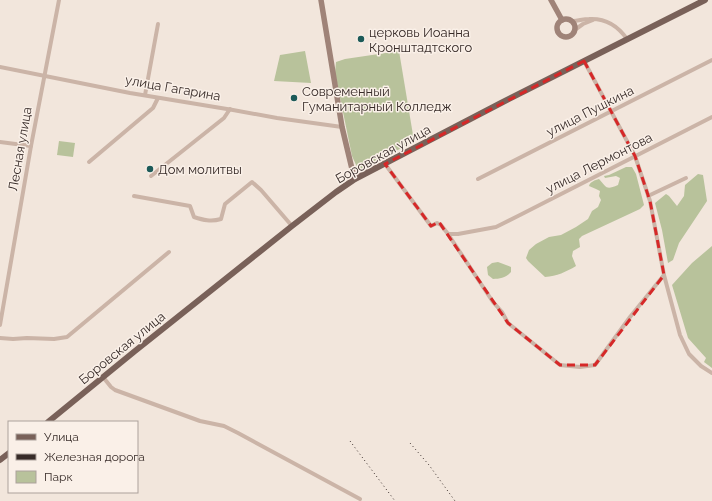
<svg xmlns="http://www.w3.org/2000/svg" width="712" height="501" font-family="Raleway,sans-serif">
<rect width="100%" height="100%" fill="#f2e6dc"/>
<g fill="#b8c29b">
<polygon points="305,51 311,83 274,81 280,55"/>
<polygon points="399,51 414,141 367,167 360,169 357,167 352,156 335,73 336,62 345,59"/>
<polygon points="59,141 75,143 73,157 57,155"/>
<path d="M626,167h6l4,7 8,31 -4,4 -58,27 -3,3 1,8 -7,4 -1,5 4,10c-10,6 -19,10 -31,11l-17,-16 -2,-3 3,-8 7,-6 13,-7 12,-2 15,-8 12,-8 4,-8 6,-4 3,-7 -2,-4 1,-5 -4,-2 -7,-3c1,-4 6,-6 10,-7 8,9 7,11 19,6l2,-7 -4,-2 -11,2 -1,-2 5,-1z"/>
<polygon points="698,174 703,175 707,201 679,243 673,260 668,263 662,230 655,203 666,194 669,196 677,206 684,196 685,185"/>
<polygon points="712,246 712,368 704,362 706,358 688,338 672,285 692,263"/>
<path d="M498,262l13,5v5c-5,6 -11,7 -18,7l-5,-4 -1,-8 5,-4z"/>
</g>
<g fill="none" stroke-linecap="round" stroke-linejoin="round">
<g stroke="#cbb4a7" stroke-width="4">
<path d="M573,21c5,0 10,-2 16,-2 16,-1 29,7 38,20"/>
<polyline points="576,29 583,24 593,20"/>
<polyline points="584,61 635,156 650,201 664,275 680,335 689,354 701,366 712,373"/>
<polyline points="0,67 130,93 233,110 277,118 342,127"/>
<polyline points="145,95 158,24"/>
<polyline points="0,142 31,146"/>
<polyline points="89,162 153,108 158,98"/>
<polyline points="385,164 431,226 437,223 441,225 448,234 458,234 496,227 518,216 712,117"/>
<polyline points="151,176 224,118 230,109"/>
<polyline points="478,179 712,60"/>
<path d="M134,196l56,10 4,11c9,3 17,5 27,2l4,-15 27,-22 9,8 31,36"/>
<polyline points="648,196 686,178"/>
<polyline points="448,234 493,302 502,312 508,323 560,365 580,367 595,365 630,317 664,275"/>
<polyline points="0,325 31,146 59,0"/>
<polyline points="0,338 13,339 27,338 54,339 67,337 169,252"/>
<polyline points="103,377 111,387 115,390 200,421 224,426 238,433 360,499"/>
</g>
<g stroke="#9f8378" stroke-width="5.5">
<polyline points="321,0 342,127 352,169 355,179"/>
<polyline points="551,0 562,20"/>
<circle cx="566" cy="28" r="9"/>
</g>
<g stroke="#796159" stroke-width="6">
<polyline points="48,422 135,351 292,226 336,192 355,179 501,103 705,0"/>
<polyline points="0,460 9,453"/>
</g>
<g stroke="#372b28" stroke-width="1" stroke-dasharray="1 3" stroke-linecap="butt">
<polyline points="350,441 395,501"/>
<polyline points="410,443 429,465 455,501"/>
</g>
</g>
<path fill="none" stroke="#d62828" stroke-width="3" stroke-dasharray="8 5" stroke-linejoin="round" d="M584,61l51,95 15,45 14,74 -69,90h-35l-52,-42 -69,-101 -8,4 -46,-62z"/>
<g fill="#1c5a58" stroke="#faf0e8" stroke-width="1.5">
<circle cx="361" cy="39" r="4"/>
<circle cx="294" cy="98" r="4"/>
<circle cx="150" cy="169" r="4"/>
</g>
<g text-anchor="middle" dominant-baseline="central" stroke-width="3" stroke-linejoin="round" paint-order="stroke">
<g font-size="13" fill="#372b28" stroke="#faf0e8" text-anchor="start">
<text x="369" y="32">церковь Иоанна<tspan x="369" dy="15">Кронштадтского</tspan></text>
<text x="302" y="91">Современный<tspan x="302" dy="15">Гуманитарный Колледж</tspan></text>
<text x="158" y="169">Дом молитвы</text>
</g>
<g font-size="13" fill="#372b28" stroke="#faf0e8">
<text transform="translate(173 88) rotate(10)">улица Гагарина</text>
<text transform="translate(590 111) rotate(-27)">улица Пушкина</text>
<text transform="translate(20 149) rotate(-80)">Лесная улица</text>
<text transform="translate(383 154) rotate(-29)">Боровская улица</text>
<text transform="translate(599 163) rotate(-27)">улица Лермонтова</text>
<text transform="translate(122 348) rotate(-39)">Боровская улица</text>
</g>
</g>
<rect x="8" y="421" width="130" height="72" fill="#faf0e8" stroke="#aca19b"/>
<rect x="16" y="434" width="20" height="6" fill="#796159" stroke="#aca19b"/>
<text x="44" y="441" font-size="12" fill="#372b28">Улица</text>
<rect x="16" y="454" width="20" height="6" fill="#372b28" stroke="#aca19b"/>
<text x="44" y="461" font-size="12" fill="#372b28">Железная дорога</text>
<rect x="16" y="471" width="20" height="12" fill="#b8c29b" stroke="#aca19b"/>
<text x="44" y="481" font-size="12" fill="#372b28">Парк</text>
</svg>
